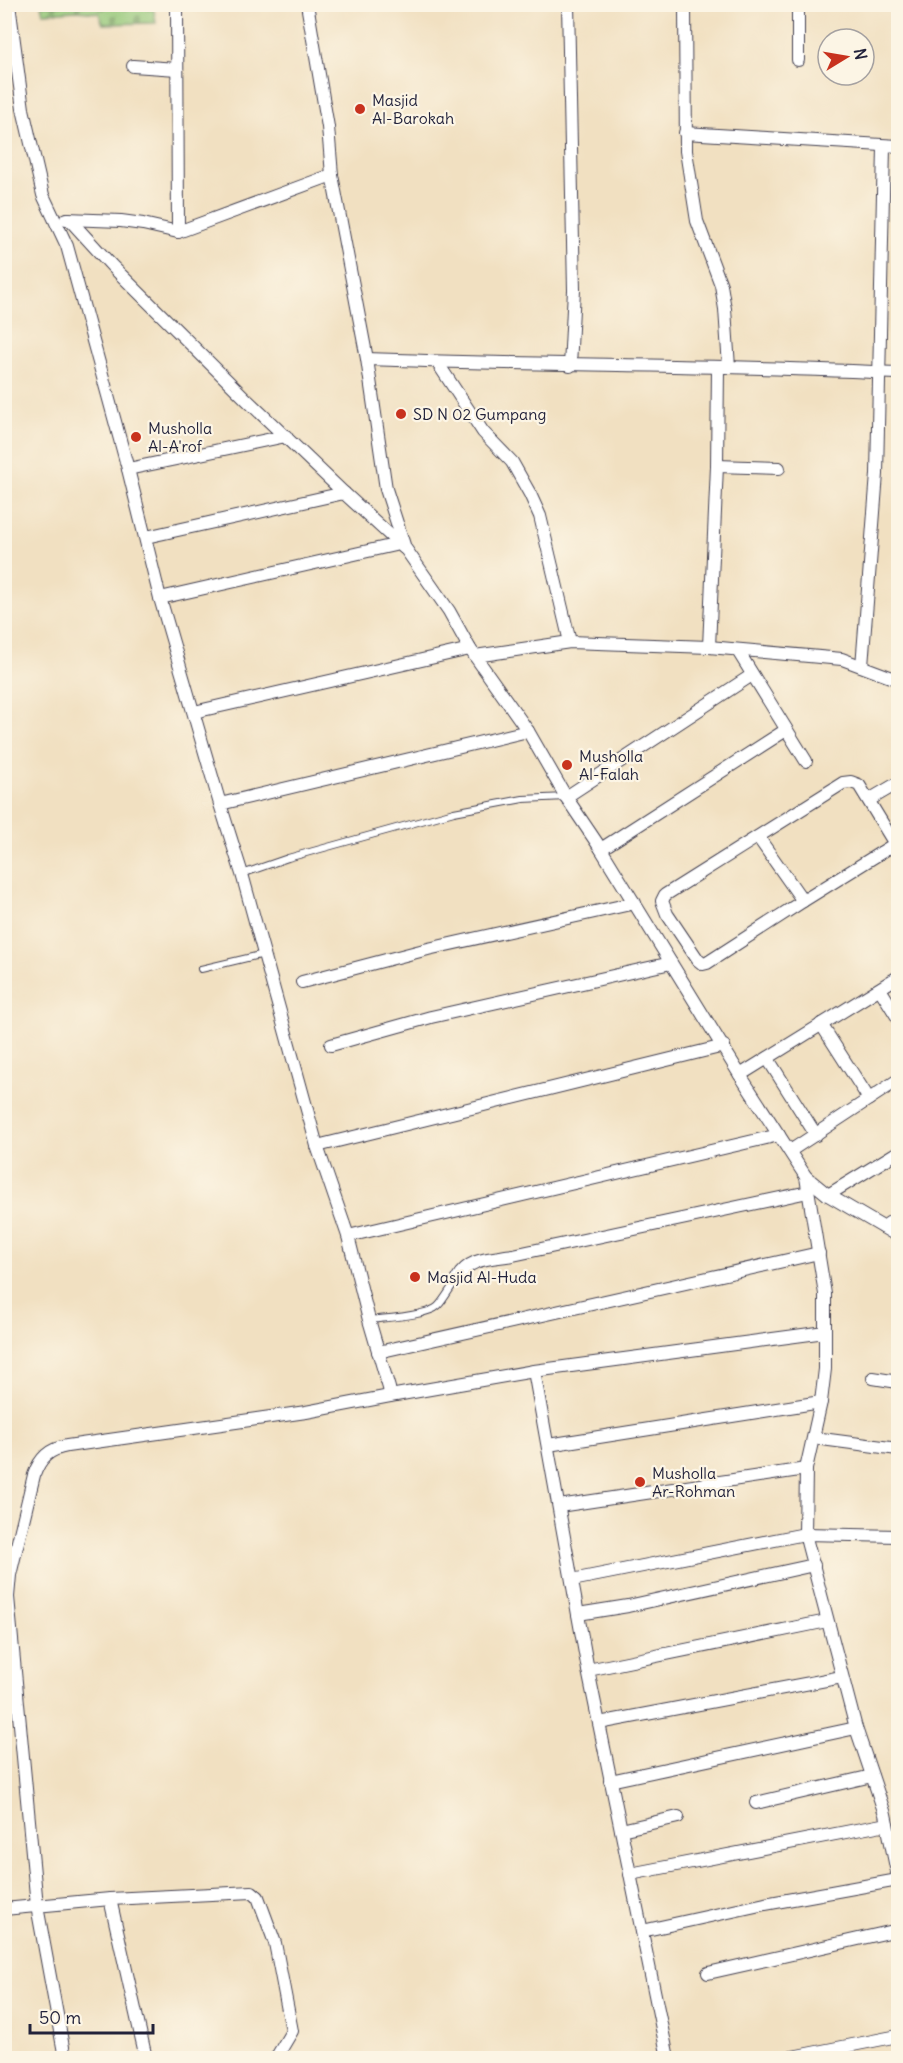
<svg xmlns="http://www.w3.org/2000/svg" width="903" height="2063" font-family="Delius,sans-serif">
<defs>
<pattern id="cemetery-stones" width="16" height="16" patternUnits="userSpaceOnUse" patternTransform="scale(1.5)"><rect width="16" height="16" fill="#95c879"/><path d="M2 7V4a2 2 0 0 1 4 0v3zM10 15v-3a2 2 0 0 1 4 0v3z" fill="#79a264"/></pattern>
</defs>
<rect width="100%" height="100%" fill="#fcf5e5"/>
<filter id="ink" filterUnits="userSpaceOnUse"><feTurbulence type="fractalNoise" baseFrequency=".0167" numOctaves="2"/><feDisplacementMap in="SourceGraphic" scale="12" xChannelSelector="R" yChannelSelector="G"/><feConvolveMatrix kernelMatrix="1 2 1 2 8 2 1 2 1" color-interpolation-filters="sRGB"/></filter>
<filter id="wash" filterUnits="userSpaceOnUse"><feTurbulence type="fractalNoise" baseFrequency=".008" numOctaves="4" result="noise"/><feDisplacementMap in="SourceGraphic" scale="24" xChannelSelector="R" yChannelSelector="G"/><feGaussianBlur stdDeviation="1.35" result="paint"/><feColorMatrix in="noise" values="0 0 0 0 0 0 0 0 0 0 0 0 0 0 0 0 0 1.4 0 .05"/><feComposite in="paint" operator="in"/></filter>
<g filter="url(#wash)">
<rect width="100%" height="100%" fill="#f1e0c1"/>
<polygon fill="url(#cemetery-stones)" stroke="#5c755a" stroke-width="1.5" points="41,5 153,5 156,23 103,24 99,13 77,11 43,13"/>
<g fill="none" stroke-linecap="round" stroke-linejoin="round">
<polyline stroke="#7cb7ed" stroke-width="5" points="4,1285 7,1289 4,1293"/>
</g>
</g>
<g filter="url(#ink)">
<g fill="none" stroke-linecap="round" stroke-linejoin="round">
<g stroke="#413e4f" stroke-width="8">
<g id="service">
<polyline points="242,874 288,858 454,812 523,799 566,797"/>
<polyline points="201,969 264,954"/>
<path d="M369,1320c15,-2 59,-4 69,-14 6,-6 13,-19 19,-27"/>
</g>
</g>
<g stroke="#413e4f" stroke-width="14">
<g id="minor">
<polyline points="9,4 23,109 43,195 67,246 128,469 160,598 220,804 242,874 317,1146 348,1236 369,1320 389,1388 390,1396"/>
<polyline points="177,4 178,232"/>
<polyline points="568,4 574,290 570,366"/>
<polyline points="685,4 686,151 697,221 721,285 725,309 729,367"/>
<polyline points="798,4 798,60"/>
<polyline points="133,66 177,69"/>
<polyline points="685,133 898,146"/>
<polyline points="66,219 121,221 143,224 178,232 332,175"/>
<polyline points="69,219 112,266 247,400 344,493 404,548"/>
<path d="M367,359c177,7 355,5 531,14"/>
<polyline points="437,362 483,432 512,462 530,494 540,516 570,642"/>
<polyline points="717,466 779,468"/>
<polyline points="128,469 286,436"/>
<polyline points="146,537 344,493"/>
<polyline points="160,598 399,544"/>
<polyline points="709,647 717,466 718,367"/>
<polyline points="738,651 806,761"/>
<polyline points="475,656 570,642 709,647 842,659 898,680"/>
<polyline points="862,666 877,474 884,147"/>
<polyline points="194,712 470,649"/>
<polyline points="566,797 752,675"/>
<polyline points="869,800 898,783"/>
<polyline points="220,804 528,731"/>
<polyline points="758,837 803,901 898,842"/>
<polyline points="601,849 786,730"/>
<polyline points="803,901 707,963 703,964 698,960 667,914 662,901 665,895 843,783 851,782 859,785 898,849"/>
<polyline points="302,982 428,949 635,903"/>
<polyline points="880,989 898,1018"/>
<polyline points="821,1024 869,1099"/>
<polyline points="331,1045 431,1017 671,963"/>
<polyline points="768,1059 816,1135"/>
<polyline points="740,1075 898,977"/>
<polyline points="317,1146 724,1046"/>
<polyline points="790,1151 898,1080"/>
<polyline points="806,1177 828,1195 898,1236"/>
<polyline points="828,1195 898,1152"/>
<polyline points="883,1227 898,1217"/>
<polyline points="348,1236 779,1135"/>
<path d="M457,1279c12,-22 34,-20 56,-24l295,-63"/>
<polyline points="825,1332 825,1369 821,1402 806,1469 805,1534 856,1728 885,1814 898,1877"/>
<polyline points="378,1352 819,1253"/>
<polyline points="534,1371 588,1670 668,2058"/>
<polyline points="873,1378 898,1382"/>
<polyline points="814,1438 898,1449"/>
<polyline points="548,1445 821,1402"/>
<polyline points="559,1506 806,1469"/>
<polyline points="572,1580 805,1534 898,1536"/>
<polyline points="578,1614 628,1606 814,1565"/>
<polyline points="588,1670 827,1621"/>
<polyline points="599,1723 842,1677"/>
<polyline points="610,1781 856,1728"/>
<polyline points="756,1803 872,1776"/>
<polyline points="621,1830 678,1817"/>
<polyline points="630,1874 887,1824"/>
<polyline points="110,1899 146,2058"/>
<polyline points="4,1909 110,1899 252,1892 258,1897 275,1943 292,2031 276,2058"/>
<polyline points="642,1931 765,1904 898,1880"/>
<polyline points="708,1973 898,1930"/>
<path d="M65,2058l-28,-152 -29,-309 2,-22 24,-100c6,-17 15,-26 33,-29l239,-34 84,-16 144,-25 291,-39v-38l-19,-117 -66,-102 -139,-226 -35,-52 -38,-66 -58,-82 -21,-38 -44,-63 -19,-59 -19,-130 -35,-184 -4,-48 -21,-123"/>
<polyline points="787,2058 898,2036"/>
</g>
</g>
<use href="#service" stroke="#fff" stroke-width="6"/>
<use href="#minor" stroke="#fff" stroke-width="12"/>
</g>
</g>
<g fill="#c8321e" stroke="#fcf5e5" stroke-width="2">
<circle cx="360" cy="109" r="6"/>
<circle cx="401" cy="414" r="6"/>
<circle cx="136" cy="437" r="6"/>
<circle cx="567" cy="765" r="6"/>
<circle cx="415" cy="1277" r="6"/>
<circle cx="640" cy="1482" r="6"/>
</g>
<g text-anchor="middle" dominant-baseline="central" stroke-width="4.5" stroke-linejoin="round" paint-order="stroke">
<g font-size="16" fill="#22223b" stroke="#fcf5e5" text-anchor="start">
<text x="372" y="100">Masjid<tspan x="372" dy="18">Al-Barokah</tspan></text>
<text x="413" y="414">SD N 02 Gumpang</text>
<text x="148" y="428">Musholla<tspan x="148" dy="18">Al-A'rof</tspan></text>
<text x="579" y="756">Musholla<tspan x="579" dy="18">Al-Falah</tspan></text>
<text x="427" y="1277">Masjid Al-Huda</text>
<text x="652" y="1473">Musholla<tspan x="652" dy="18">Ar-Rohman</tspan></text>
</g>
</g>
<rect width="903" height="2063" fill="none" stroke="#fcf5e5" stroke-width="24"/>
<g transform="translate(846 57) rotate(79)"><circle r="28" fill="#fcf5e5" stroke="#a5a1a1" stroke-width="1.5"/>
<path d="M0-4.5L10 22L0 15L-10 22Z" fill="#c8321e"/>
<text y="-9" font-size="16" font-weight="bold" text-anchor="middle" fill="#22223b">N</text>
</g>
<path d="M30 2024v9h123v-9" fill="none" stroke="#22223b" stroke-width="3"/>
<text x="39" y="2024" font-size="18" fill="#22223b" stroke="#fcf5e5" stroke-width="4.5" paint-order="stroke">50 m</text>
</svg>
